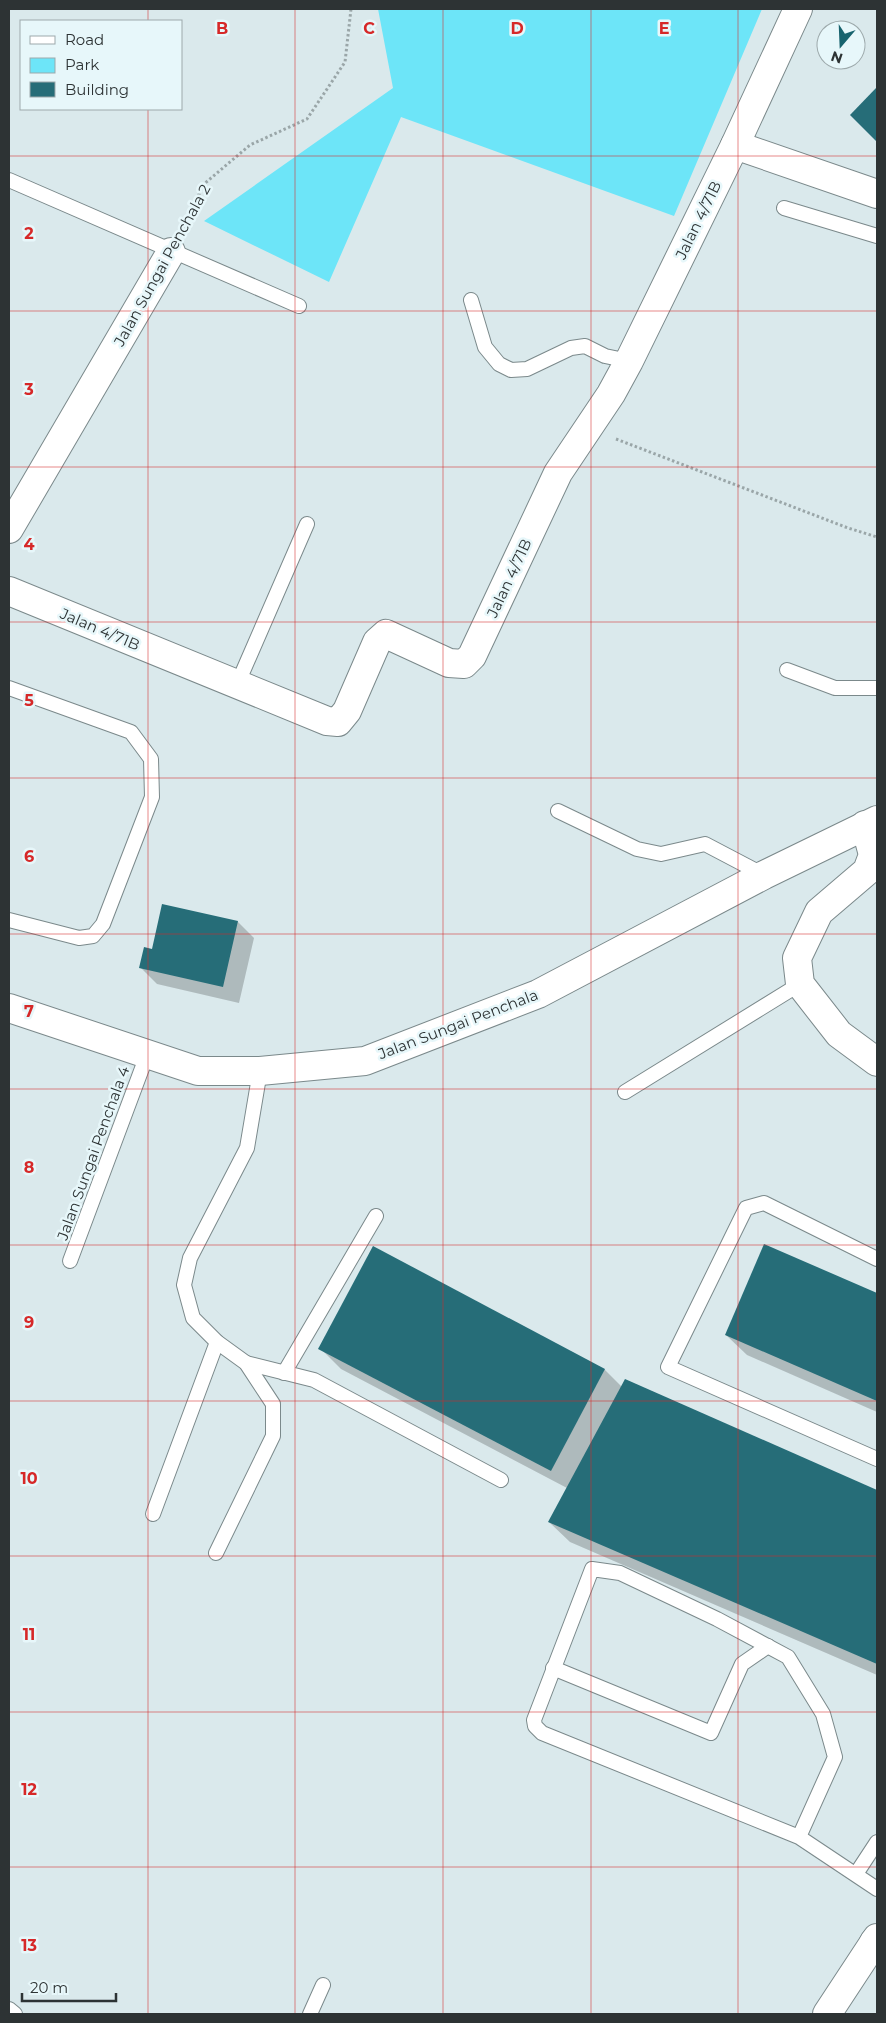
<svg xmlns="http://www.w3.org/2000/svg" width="886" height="2023" font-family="Montserrat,sans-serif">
<rect width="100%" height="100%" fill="#dae9ec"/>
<polygon fill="#6de5f8" points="378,9 762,9 674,216 401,117 329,282 204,221 393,88"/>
<g fill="#0003">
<polygon points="877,89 877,140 852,115"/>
<polygon points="163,905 238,922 254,938 239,1003 157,984 141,968 153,950"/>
<polygon points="765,1246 877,1294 877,1412 747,1355 726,1335"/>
<polygon points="373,1248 605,1370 622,1387 626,1380 877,1492 877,1675 570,1542 549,1522 567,1488 341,1369 320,1348"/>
</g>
<g fill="#266d78">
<polygon points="877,87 877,142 850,115"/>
<polygon points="162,904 238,921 223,987 139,968 144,947 152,949"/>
<polygon points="764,1244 877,1293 877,1401 725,1335"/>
<polygon points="373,1246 605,1369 551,1471 318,1349"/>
<polygon points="625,1379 877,1490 877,1664 548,1522"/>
</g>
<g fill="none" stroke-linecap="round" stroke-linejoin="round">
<g stroke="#7b898b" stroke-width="16">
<g id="lane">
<polyline points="9,180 299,306"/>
<polyline points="784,208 877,236"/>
<polyline points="471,300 485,347 499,364 511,370 527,369 571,348 585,346 605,356 629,361"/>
<polyline points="787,670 835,688 877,688"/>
<polyline points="237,685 307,524"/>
<polyline points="9,688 131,732 151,759 152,797 103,924 93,936 79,938 9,920"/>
<polyline points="558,811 637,849 661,854 705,844 764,875"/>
<polyline points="625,1092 800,984"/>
<polyline points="877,1259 764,1203 746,1208 668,1367 877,1459"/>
<polyline points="70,1261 147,1055"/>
<polyline points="246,1363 314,1380 501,1480"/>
<polyline points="284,1373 376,1216"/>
<polyline points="153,1514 217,1342"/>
<polyline points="216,1553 273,1436 273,1404 246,1363 217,1342 193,1318 184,1285 190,1258 247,1148 260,1071"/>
<polyline points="553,1668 711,1733 742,1664 768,1646"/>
<polyline points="799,1837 835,1757 823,1714 788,1657 717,1619 620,1573 592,1569 534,1720 535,1726 542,1733 799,1837 877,1889"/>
<polyline points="856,1874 877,1842"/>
<polyline points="9,2009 15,2014"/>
<polyline points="310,2014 323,1985"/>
</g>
</g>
<g stroke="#7b898b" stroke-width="30">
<g id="street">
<polyline points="735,145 877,194"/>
<polyline points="9,529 171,252"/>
<polyline points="9,591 327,721 338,722 347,711 377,642 386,634 449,663 464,664 472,656 558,473 611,394 629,361 735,145 798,9"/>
<polyline points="865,825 873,855 867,871 819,912 797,958 800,984 839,1034 877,1062"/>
</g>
</g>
<g stroke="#7b898b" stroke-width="30">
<g id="secondary">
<polyline points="9,1008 198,1071 260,1071 365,1061 538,994 764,875 877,820"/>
<polyline points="827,2014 877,1938"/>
</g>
</g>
<g stroke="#7b898b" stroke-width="30">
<polyline id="highway" points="874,1942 877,1944"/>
</g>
<g stroke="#9aa6a8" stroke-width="3" stroke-dasharray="2.5 2.5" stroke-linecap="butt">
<polyline points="183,227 204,184 250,145 307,119 345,62 351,9"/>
<polyline points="616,439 848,528 877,537"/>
</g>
<use href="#lane" stroke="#fff" stroke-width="14"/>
<use href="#street" stroke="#fff" stroke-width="28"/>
<use href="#secondary" stroke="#fff" stroke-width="28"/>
<use href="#highway" stroke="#fff" stroke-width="28"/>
</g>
<path fill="none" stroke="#d62828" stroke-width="1" stroke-opacity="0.55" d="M148,9v12M295,9v2005M443,9v2005M591,9v2005M738,9v2005M148,109v1905M9,156h868M9,311h868M9,467h868M9,622h868M9,778h868M9,934h868M9,1089h868M9,1245h868M9,1401h868M9,1556h868M9,1712h868M9,1867h868"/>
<g text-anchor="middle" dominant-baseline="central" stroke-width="5" stroke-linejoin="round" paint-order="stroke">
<g font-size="15" fill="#2d3334" stroke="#e7f7fa">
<text transform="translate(698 220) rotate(-64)">Jalan 4/71B</text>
<text transform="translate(162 265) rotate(-61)">Jalan Sungai Penchala 2</text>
<text transform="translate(509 578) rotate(-65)">Jalan 4/71B</text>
<text transform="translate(100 629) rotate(23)">Jalan 4/71B</text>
<text transform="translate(458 1024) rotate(-21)">Jalan Sungai Penchala</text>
<text transform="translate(93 1153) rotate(-70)">Jalan Sungai Penchala 4</text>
</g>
</g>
<g font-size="16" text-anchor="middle" font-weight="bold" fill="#d62828" stroke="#e7f7fa" stroke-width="5" stroke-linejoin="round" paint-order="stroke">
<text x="222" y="34">B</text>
<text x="369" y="34">C</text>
<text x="517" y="34">D</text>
<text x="664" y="34">E</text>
<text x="29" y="239">2</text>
<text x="29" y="395">3</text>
<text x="29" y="550">4</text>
<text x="29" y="706">5</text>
<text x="29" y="862">6</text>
<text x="29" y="1017">7</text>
<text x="29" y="1173">8</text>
<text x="29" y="1328">9</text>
<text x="29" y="1484">10</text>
<text x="29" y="1640">11</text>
<text x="29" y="1795">12</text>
<text x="29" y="1951">13</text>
</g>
<rect width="886" height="2023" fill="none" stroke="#2d3334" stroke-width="20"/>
<rect x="20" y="20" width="162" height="90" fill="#e7f7fa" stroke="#9da9ab"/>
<rect x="30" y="36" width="25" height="8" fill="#ffffff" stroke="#9da9ab"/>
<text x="65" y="45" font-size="15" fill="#2d3334">Road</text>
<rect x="30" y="58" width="25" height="15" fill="#6de5f8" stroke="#9da9ab"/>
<text x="65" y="70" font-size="15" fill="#2d3334">Park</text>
<rect x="30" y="82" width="25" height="15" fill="#266d78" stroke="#9da9ab"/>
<text x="65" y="95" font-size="15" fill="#2d3334">Building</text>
<g transform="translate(841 45) rotate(199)"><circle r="24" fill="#e7f7fa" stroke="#9da9ab"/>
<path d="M0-4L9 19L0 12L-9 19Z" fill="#17636e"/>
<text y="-8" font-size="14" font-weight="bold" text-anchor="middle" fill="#2d3334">N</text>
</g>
<path d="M22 1993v8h94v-8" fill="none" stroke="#2d3334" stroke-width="2.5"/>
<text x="30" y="1993" font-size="15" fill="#2d3334" stroke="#e7f7fa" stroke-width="4" paint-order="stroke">20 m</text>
</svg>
